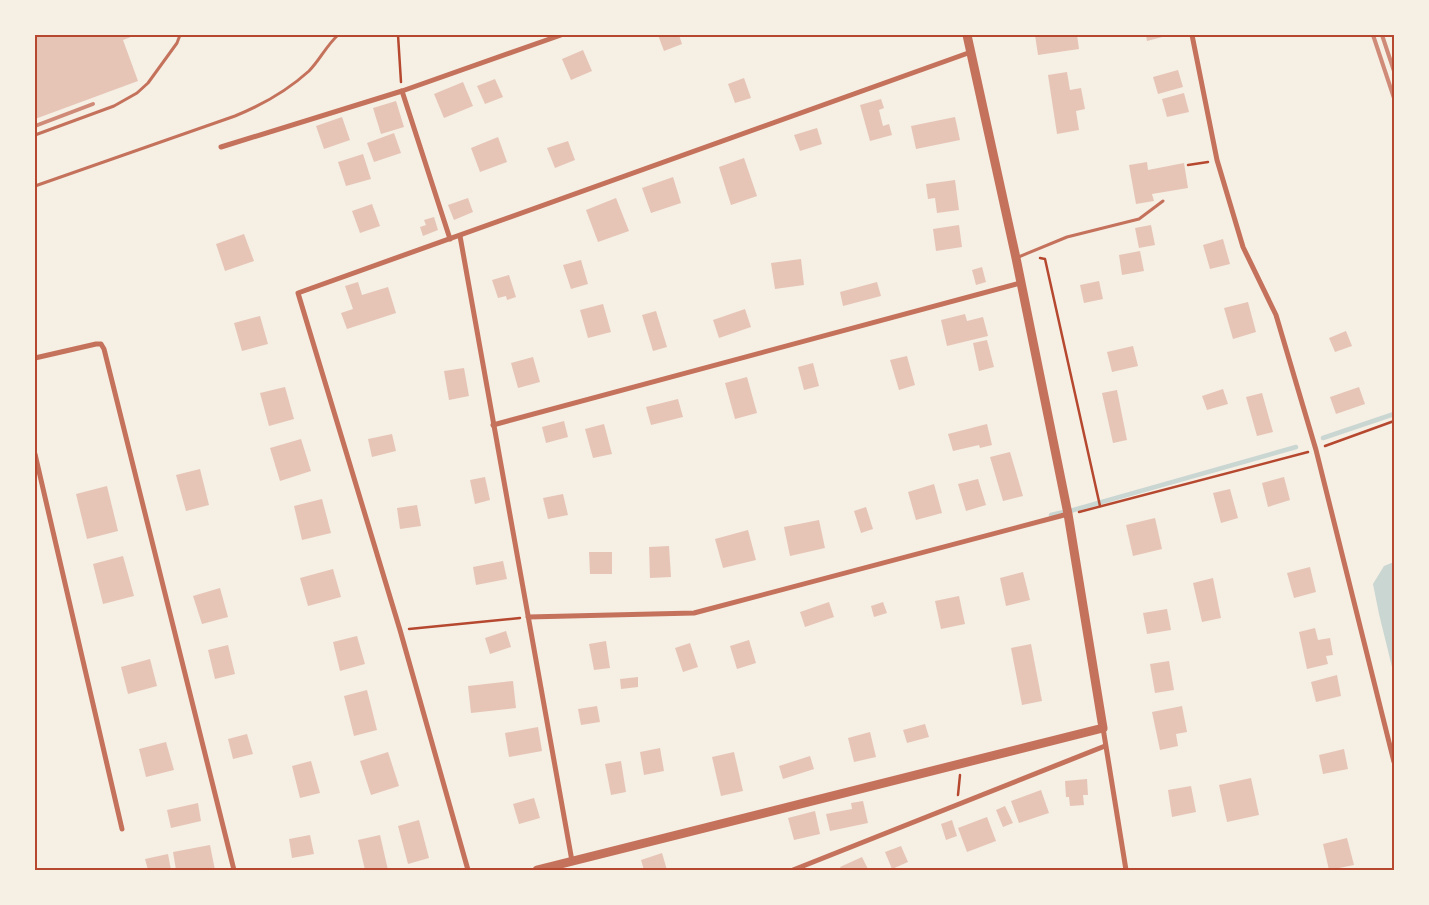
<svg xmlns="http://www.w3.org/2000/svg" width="1429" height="905" font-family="'Exo 2',sans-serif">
<rect width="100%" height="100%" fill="#f6efe4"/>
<polygon fill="#c9d6d2" points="1394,562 1394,675 1379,614 1373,584 1384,566"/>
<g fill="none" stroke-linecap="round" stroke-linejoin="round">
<g stroke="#c9d6d2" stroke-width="4.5">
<polyline points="1323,438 1394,414"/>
<polyline points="1070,511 1296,447"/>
<polyline points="1051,515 1064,512"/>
</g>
</g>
<g fill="#e6c5b7">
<polygon points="35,35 136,35 123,40 138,81 35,119"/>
<polygon points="658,35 679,35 682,44 664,51"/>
<polygon points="1035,35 1077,35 1079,49 1038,55"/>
<polygon points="1146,35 1166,35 1166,36 1147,41"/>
<polygon points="583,50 592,71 571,80 562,59"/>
<polygon points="1178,70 1183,87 1158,94 1153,77"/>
<polygon points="1067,72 1070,90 1081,88 1085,109 1076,111 1079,130 1057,134 1048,75"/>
<polygon points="744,78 751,98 735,103 728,84"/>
<polygon points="495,79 503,97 485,104 477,86"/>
<polygon points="463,82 473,106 444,118 434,94"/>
<polygon points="1184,93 1189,112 1167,117 1162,99"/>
<polygon points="881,99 884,108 879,110 883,126 889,124 892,135 870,141 860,105"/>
<polygon points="396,101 404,127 381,134 373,108"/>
<polygon points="342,117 350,140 324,149 316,126"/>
<polygon points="955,117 960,140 916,149 911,126"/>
<polygon points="817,128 822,144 800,151 794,135"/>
<polygon points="394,133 401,153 374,162 367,143"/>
<polygon points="498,137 507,162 480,172 471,148"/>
<polygon points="568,141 575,160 555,168 547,148"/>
<polygon points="363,154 371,179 346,186 338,162"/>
<polygon points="744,158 757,196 731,205 719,167"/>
<polygon points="1147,162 1148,170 1184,163 1188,188 1152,194 1154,201 1136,204 1129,165"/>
<polygon points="673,177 681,203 651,213 642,188"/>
<polygon points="955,180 959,210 937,213 935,198 928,199 926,184"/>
<polygon points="468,198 473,212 454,220 448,205"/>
<polygon points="616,198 629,231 598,242 586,210"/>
<polygon points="372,204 380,226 360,233 352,211"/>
<polygon points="434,217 438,230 423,236 420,227 426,225 424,220"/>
<polygon points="959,225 962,247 936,251 933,229"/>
<polygon points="1151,225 1155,245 1139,248 1135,228"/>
<polygon points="244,234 254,261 225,271 216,244"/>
<polygon points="1223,239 1230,264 1210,269 1203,245"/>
<polygon points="1140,251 1144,271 1122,275 1119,255"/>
<polygon points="801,259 804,285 775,289 771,263"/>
<polygon points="581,260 588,284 571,289 563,265"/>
<polygon points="982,267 986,282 976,285 972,270"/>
<polygon points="509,275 516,297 507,300 506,296 498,298 492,280"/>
<polygon points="1099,281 1103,299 1084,303 1080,285"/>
<polygon points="358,282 362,295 388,287 396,313 347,329 341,313 353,309 345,286"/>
<polygon points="877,282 881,296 843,306 840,292"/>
<polygon points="1248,302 1256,332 1233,339 1224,308"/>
<polygon points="603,304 611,332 588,338 580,310"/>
<polygon points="745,309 751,327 719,338 713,320"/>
<polygon points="656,311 667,347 653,351 642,315"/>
<polygon points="965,314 967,321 983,317 988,336 947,346 941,320"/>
<polygon points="260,316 268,344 242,351 234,323"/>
<polygon points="1346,331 1352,346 1335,352 1329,338"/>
<polygon points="987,340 994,367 979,371 973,343"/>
<polygon points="1133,346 1138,366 1112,372 1107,352"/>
<polygon points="907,356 915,385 899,390 890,360"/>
<polygon points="533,357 540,382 518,388 511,363"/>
<polygon points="813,363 819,386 804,390 798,367"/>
<polygon points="464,368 469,396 449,400 444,371"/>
<polygon points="747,377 757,413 735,419 725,383"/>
<polygon points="285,387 294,419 269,426 260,393"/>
<polygon points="1359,387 1365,404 1336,414 1330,397"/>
<polygon points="1223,389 1228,404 1207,410 1202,396"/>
<polygon points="1117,390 1127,440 1113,443 1102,393"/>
<polygon points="1262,393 1273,432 1257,436 1246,397"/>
<polygon points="678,399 683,417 651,425 646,407"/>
<polygon points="564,421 568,437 546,443 542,427"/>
<polygon points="604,424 612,454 593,458 585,429"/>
<polygon points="987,424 992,445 980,448 979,445 953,451 948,434"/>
<polygon points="392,434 396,451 372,457 368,439"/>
<polygon points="301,439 311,471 280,481 270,448"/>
<polygon points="1010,452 1023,496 1003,501 990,457"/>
<polygon points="200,469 209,505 186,511 176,475"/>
<polygon points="485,477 490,500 475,504 470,480"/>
<polygon points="1284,477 1290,500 1268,507 1262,483"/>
<polygon points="978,479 986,505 966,511 958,484"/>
<polygon points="934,484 942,513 916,520 908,492"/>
<polygon points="107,486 118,531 87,539 76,494"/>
<polygon points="1230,489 1238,518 1221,523 1213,493"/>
<polygon points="563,494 568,515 548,519 543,498"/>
<polygon points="322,499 331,533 302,540 294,506"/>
<polygon points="417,505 421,526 400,529 397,508"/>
<polygon points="866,507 873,529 861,533 854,511"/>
<polygon points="1155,518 1162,549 1133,556 1126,525"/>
<polygon points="819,520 825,548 790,556 784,527"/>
<polygon points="748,530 756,560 723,568 715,539"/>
<polygon points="669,546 671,577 650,578 649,547"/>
<polygon points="589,552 612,552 612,574 590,574"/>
<polygon points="123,556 134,596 103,604 93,564"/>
<polygon points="503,561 507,579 476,585 473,567"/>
<polygon points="1310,567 1316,592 1294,598 1287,573"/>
<polygon points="333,569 341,597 308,606 300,578"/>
<polygon points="1023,572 1030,600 1006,606 1000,578"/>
<polygon points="1213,578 1221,618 1202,622 1193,583"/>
<polygon points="220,588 228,617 202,624 193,596"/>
<polygon points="959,596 965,624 941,629 935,601"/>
<polygon points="829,602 834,617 805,627 800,612"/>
<polygon points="883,602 887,613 874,617 871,606"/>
<polygon points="1167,609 1171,630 1147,634 1143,613"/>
<polygon points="1315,628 1318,640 1330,638 1333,655 1326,656 1328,664 1307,669 1299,632"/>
<polygon points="506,631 511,647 490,654 485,638"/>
<polygon points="357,636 365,664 340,671 333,642"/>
<polygon points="749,640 756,663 737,669 730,646"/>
<polygon points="606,641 610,668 594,670 589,644"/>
<polygon points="690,643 698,667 683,672 675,648"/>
<polygon points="1031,644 1042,701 1022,705 1011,648"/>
<polygon points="228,645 235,674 215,679 208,650"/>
<polygon points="150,659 157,686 128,694 121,667"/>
<polygon points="1169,661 1174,690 1155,693 1150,664"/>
<polygon points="1337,675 1341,696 1316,702 1311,682"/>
<polygon points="638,677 638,687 621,689 620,679"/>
<polygon points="513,681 516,708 471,713 468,686"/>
<polygon points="367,690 377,730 354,736 344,696"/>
<polygon points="597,706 600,722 581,725 578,709"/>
<polygon points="1182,706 1187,732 1176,734 1178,746 1160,750 1152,712"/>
<polygon points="925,724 929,737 907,743 903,730"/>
<polygon points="538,727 542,751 509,757 505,733"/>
<polygon points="870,732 876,757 854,762 848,738"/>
<polygon points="247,734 253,754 233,759 228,739"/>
<polygon points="166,742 174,770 146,777 139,749"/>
<polygon points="660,748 664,771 644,775 640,752"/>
<polygon points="1344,749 1348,769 1323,774 1319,755"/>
<polygon points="388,752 399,786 371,795 360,761"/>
<polygon points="734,752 743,791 721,796 712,757"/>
<polygon points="810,756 814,769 783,779 779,766"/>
<polygon points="311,761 320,793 300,798 292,766"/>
<polygon points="621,761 626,792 611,795 605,764"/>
<polygon points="1251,778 1259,815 1227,822 1219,785"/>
<polygon points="1087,779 1088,795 1083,795 1084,805 1070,806 1069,797 1066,797 1065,781"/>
<polygon points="1191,786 1196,812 1172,817 1168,790"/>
<polygon points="1041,790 1049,813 1019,823 1011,801"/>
<polygon points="534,798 540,818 519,824 513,804"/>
<polygon points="863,801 868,823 830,831 826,814 852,809 851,803"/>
<polygon points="198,803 201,821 171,828 167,810"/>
<polygon points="1005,806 1013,823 1003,827 996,810"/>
<polygon points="815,811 820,834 794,840 788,818"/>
<polygon points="987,817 996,841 967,852 958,828"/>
<polygon points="419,820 429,858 408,864 398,826"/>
<polygon points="952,820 957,836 946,840 941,824"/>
<polygon points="310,835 314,854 292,858 289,839"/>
<polygon points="380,835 388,870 365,870 358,840"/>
<polygon points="1347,838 1354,865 1329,870 1323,844"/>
<polygon points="210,845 215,870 176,870 173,852"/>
<polygon points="901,846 908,862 892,869 885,852"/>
<polygon points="662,853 667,870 644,870 641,860"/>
<polygon points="168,854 171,870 148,870 145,859"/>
<polygon points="862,857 868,869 842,870 840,867"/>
</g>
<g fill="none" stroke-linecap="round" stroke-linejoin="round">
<g stroke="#b5482f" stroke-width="2.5">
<polyline points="398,35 401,82"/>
<polyline points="1188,165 1208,162"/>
<polyline points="1040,258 1045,259 1100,506"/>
<polyline points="1325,446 1394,421"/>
<polyline points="1079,512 1308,452"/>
<polyline points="409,629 520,618"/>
<polyline points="958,795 960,775"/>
</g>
<g stroke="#c5725c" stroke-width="3">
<polyline points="35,135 114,106 137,93 148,83 177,43 180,35"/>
<path d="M35,186l200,-70c27,-11 52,-25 74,-45 11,-11 17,-25 29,-36"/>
<polyline points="1016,258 1067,237 1139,219 1163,201"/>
</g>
<g stroke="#c5725c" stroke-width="5">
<polyline points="1192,35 1217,160 1243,247 1276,315 1316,450 1394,762"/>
<polyline points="402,91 450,239"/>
<polyline points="221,147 402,91 561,35"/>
<polyline points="460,236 572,861"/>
<polyline points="35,358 96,344 101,344 104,349 234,870"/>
<polyline points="493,425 1020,283"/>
<polyline points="35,454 122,829"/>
<polyline points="528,617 694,613 1068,514"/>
<polyline points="1103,728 1126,870"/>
<polyline points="468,870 400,630 298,293 971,52"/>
<polyline points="793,870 1105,746"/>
</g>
<polyline stroke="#c5725c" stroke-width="9" points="537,870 1103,728 1068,514 1016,258 967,35"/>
<g stroke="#cf8b77" stroke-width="4">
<polyline points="1373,35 1394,98"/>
<polyline points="1382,35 1394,71"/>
<polyline points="35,126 93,104"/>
</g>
</g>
<rect width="1429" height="905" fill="none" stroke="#f6efe4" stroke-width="72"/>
<rect x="36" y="36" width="1357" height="833" fill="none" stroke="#b5482f" stroke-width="2"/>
</svg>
